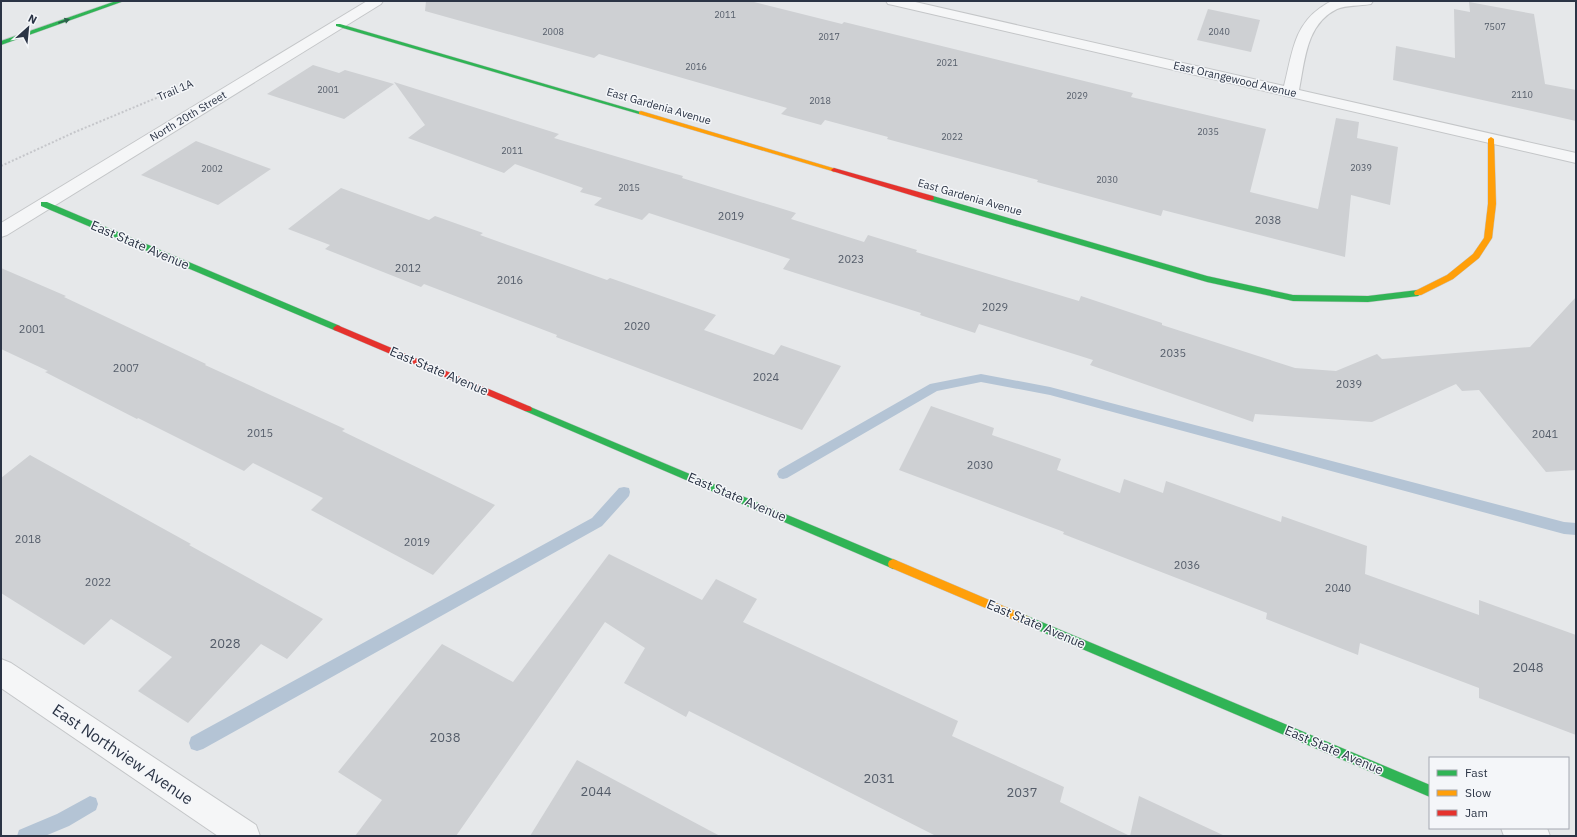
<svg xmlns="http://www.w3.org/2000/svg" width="1577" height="837" font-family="'IBM Plex Sans',sans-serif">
<rect width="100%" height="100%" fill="#e6e8ea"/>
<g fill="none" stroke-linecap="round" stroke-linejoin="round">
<g fill="#b4c4d5" fill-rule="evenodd">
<polygon points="981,374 1050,387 1564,522 1576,523 1576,535 1564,534 1050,395 981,382 937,391 787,478 783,479 779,478 777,474 779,470 930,384"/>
<polygon points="624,487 629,488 630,492 629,496 602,526 203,749 197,751 191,749 189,743 191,737 592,518 619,488"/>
<polygon points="90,796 96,798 98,804 96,810 69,826 45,836 17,836 19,830 57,814"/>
</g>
</g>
<g fill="#ced0d3">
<polygon points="426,1 750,1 842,24 844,22 1133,93 1131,97 1266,129 1250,192 1318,209 1336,118 1359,122 1357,138 1398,147 1390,205 1351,195 1345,257 1163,210 1161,216 1037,182 1038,180 887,139 888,137 825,120 821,125 781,114 787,108 599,54 594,58 425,11"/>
<polygon points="1469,2 1534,14 1545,84 1576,90 1576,121 1393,80 1396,46 1455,58 1454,9 1470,12"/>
<polygon points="1208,9 1260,20 1251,52 1197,40"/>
<polygon points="313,65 339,73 345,70 394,84 344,119 267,94"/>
<polygon points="394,82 559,134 554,138 662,170 683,176 682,178 796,213 791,219 864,242 868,235 917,250 916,252 1079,301 1081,296 1162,323 1162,325 1295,368 1336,371 1377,354 1382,359 1530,347 1576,297 1576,470 1546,472 1479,390 1462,391 1456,384 1372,422 1255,414 1253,422 1090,365 1093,360 979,324 975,333 920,315 921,313 783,269 790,259 649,213 642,220 594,205 602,198 580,192 583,188 515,164 504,173 408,138 425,125"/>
<polygon points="196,141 271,169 218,205 141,175"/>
<polygon points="341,188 429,220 435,216 483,233 480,235 607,280 610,278 716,315 704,330 774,355 781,345 841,366 802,430 556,337 557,335 424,284 421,287 325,249 330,245 288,229"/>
<polygon points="1,268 66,296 64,297 206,364 205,365 345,429 342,431 495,505 433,575 311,510 323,498 253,463 244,471 138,418 137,419 45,372 48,371 1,349"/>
<polygon points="931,406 994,428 992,435 1061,459 1057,470 1120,493 1124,479 1163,493 1166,481 1281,522 1282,516 1367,546 1365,574 1479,615 1479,600 1576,635 1576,735 1479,698 1479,688 1360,643 1358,655 1266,619 1267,613 1063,534 1064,532 899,470"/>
<polygon points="30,455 191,544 189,545 323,619 287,659 261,644 188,723 138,691 172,657 111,619 84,645 1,593 1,478"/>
<polygon points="609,554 702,600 716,579 757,599 743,622 958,721 952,736 1064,787 1060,802 1130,836 1139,796 1225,836 936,836 689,711 686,717 624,683 645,648 605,622 456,836 355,836 382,800 338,772 442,644 513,682"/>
<polygon points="577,760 720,836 530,836"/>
</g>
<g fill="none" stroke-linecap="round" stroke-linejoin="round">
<g stroke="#c4c6c8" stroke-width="2">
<g id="street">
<polygon points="367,1 383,1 381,4 7,235 1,237 1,223"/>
<path d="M886,1h25l373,85c8,-30 9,-59 36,-78 5,-3 8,-6 14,-7h39l-2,3c-11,2 -25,1 -34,5 -31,15 -32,51 -38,81l277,63v10l-683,-158 -5,-1z"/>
<polygon points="1,659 11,663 256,825 260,836 218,836 1,688"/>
<polygon points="1501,828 1547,828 1550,836 1504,836"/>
</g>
</g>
<g stroke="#c4c6c8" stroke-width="1">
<g id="fast">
<polygon points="116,1 124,1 1,45 1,41"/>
<polygon points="336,24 340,24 644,113 639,114 336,26"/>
<polygon points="927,196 933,196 1207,276 1293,295 1368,296 1418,290 1422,293 1418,296 1368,302 1293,301 1207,282 927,200"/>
<polygon points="41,202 47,202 340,326 341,328 337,331 334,330 41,206"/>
<polygon points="528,406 897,561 898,564 897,567 893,569 889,567 525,411 524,409 525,407"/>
<polygon points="1025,615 1430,785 1430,797 1021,623 1020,620 1021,617"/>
</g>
</g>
<g stroke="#c4c6c8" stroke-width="1">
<g id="slow">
<polygon points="641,111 836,169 837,170 834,172 832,171 639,114 639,112"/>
<polygon points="1491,137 1494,139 1496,204 1492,238 1479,258 1453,279 1421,295 1415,295 1414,293 1415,291 1447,275 1473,254 1484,238 1488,204 1488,139"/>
<polygon points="893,559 1029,617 1030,620 1029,623 1025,625 1021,623 889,567 888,564 889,561"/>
</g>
</g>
<g stroke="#c4c6c8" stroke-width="1">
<g id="jam">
<polygon points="834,168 933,196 934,198 933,200 927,200 832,171 831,170"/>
<polygon points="337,325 531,407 532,409 531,411 525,411 334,330 333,328"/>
</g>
</g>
<polyline stroke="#c5c6ca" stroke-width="2" stroke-dasharray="2 2" stroke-linecap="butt" points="1,166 75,132 173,91"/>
<use href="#street" fill="#f5f6f7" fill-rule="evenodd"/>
<use href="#fast" fill="#30b455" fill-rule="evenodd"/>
<use href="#slow" fill="#ff9f0a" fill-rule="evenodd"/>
<use href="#jam" fill="#e5322d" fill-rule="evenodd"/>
</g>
<defs><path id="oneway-solid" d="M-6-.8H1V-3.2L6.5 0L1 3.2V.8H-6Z"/></defs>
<use fill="#2d614b" href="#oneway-solid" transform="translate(64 21) rotate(-19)"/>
<g text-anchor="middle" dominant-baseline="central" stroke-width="3" stroke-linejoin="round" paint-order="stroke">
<g font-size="9" fill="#545c69">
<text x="725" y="14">2011</text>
<text x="1495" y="26">7507</text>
<text x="553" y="31">2008</text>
<text x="1219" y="31">2040</text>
<text x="829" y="36">2017</text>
<text x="947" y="62">2021</text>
<text x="696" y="66">2016</text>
<text x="328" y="89">2001</text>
<text x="1522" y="94">2110</text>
<text x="1077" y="95">2029</text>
<text x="820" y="100">2018</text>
<text x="1208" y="131">2035</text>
<text x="952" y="136">2022</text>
<text x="512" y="150">2011</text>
<text x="1361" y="167">2039</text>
<text x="212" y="168">2002</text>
<text x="1107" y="179">2030</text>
<text x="629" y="187">2015</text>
</g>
<g font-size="11" fill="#2b3445" stroke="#f4f6f9">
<text transform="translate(1235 79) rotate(13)">East Orangewood Avenue</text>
<text transform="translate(175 90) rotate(-23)">Trail 1A</text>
<text transform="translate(659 106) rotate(16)">East Gardenia Avenue</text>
<text transform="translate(188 116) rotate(-31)">North 20th Street</text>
<text transform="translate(970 197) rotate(16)">East Gardenia Avenue</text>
</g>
<g font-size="11" fill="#545c69">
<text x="731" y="216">2019</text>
<text x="1268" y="220">2038</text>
<text x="851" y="259">2023</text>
<text x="408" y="268">2012</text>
<text x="510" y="280">2016</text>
<text x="995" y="307">2029</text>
<text x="637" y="326">2020</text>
<text x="32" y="329">2001</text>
<text x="1173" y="353">2035</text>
<text x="126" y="368">2007</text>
<text x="766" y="377">2024</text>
<text x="1349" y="384">2039</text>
<text x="260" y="433">2015</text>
<text x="1545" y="434">2041</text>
<text x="980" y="465">2030</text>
<text x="28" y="539">2018</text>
<text x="417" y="542">2019</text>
<text x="1187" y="565">2036</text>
<text x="98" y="582">2022</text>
<text x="1338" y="588">2040</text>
</g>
<g font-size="13" fill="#2b3445" stroke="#f4f6f9">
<text transform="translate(140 245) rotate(23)">East State Avenue</text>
<text transform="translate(439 371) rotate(23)">East State Avenue</text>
<text transform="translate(737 497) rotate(23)">East State Avenue</text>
<text transform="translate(1036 624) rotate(23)">East State Avenue</text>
<text transform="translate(1334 750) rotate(23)">East State Avenue</text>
</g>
<g font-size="13" fill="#545c69">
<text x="225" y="643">2028</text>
<text x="1528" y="667">2048</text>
<text x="445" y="737">2038</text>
<text x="879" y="778">2031</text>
<text x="596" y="791">2044</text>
<text x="1022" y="792">2037</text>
</g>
<g font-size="16" fill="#2b3445" stroke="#f4f6f9">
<text transform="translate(123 754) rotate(34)">East Northview Avenue</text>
</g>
</g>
<rect width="1577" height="837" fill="none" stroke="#2b3445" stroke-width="4"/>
<rect x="1429" y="757" width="140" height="72" fill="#f4f6f9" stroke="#a4a8b1"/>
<rect x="1437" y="770" width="20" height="6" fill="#30b455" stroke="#a4a8b1"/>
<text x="1465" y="777" font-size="12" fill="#2b3445">Fast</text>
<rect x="1437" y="790" width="20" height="6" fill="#ff9f0a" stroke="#a4a8b1"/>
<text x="1465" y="797" font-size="12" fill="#2b3445">Slow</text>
<rect x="1437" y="810" width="20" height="6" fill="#e5322d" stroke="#a4a8b1"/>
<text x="1465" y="817" font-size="12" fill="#2b3445">Jam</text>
<g transform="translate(28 28) rotate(27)" stroke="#f4f6f9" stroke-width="3" paint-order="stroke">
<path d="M0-3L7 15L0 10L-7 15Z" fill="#2b3445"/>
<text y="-6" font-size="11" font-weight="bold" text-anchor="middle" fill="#2b3445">N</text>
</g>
</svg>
